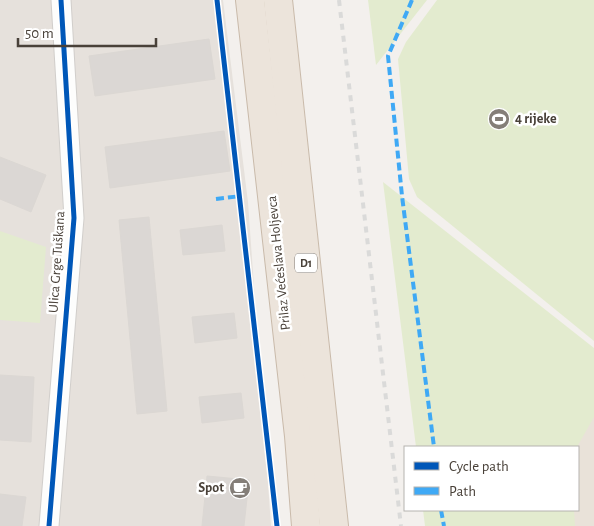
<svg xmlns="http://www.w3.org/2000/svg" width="594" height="526" font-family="'Alegreya Sans',sans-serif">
<rect width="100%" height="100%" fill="#f3f0ed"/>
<polygon fill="#e6e1dc" points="0,0 223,0 248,202 271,526 0,526"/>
<polygon fill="#e9e2d9" points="594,385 594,526 556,526 553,510 578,510 578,447 556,447"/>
<g fill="#e3ebcf">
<polygon points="368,0 427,0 376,65"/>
<polygon points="437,0 594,0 594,341 417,197 409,179 398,59 406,42"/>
<polygon points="383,182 594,348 594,417 577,447 416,447"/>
<polygon points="0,231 46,247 40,323 0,320"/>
<polygon points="423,510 574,510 575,526 425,526"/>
</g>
<g fill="#dbd7d4" stroke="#dbd7d3">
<polygon points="209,39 215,79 95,96 89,56"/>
<polygon points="224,131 230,171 110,188 105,147"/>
<polygon points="0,157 46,175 31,212 0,199"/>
<polygon points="149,217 167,411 137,414 119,220"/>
<polygon points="222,225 225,251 183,255 180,230"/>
<polygon points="234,313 237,338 195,343 192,317"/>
<polygon points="0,375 34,377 31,442 0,440"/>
<polygon points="241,393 244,418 202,423 199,397"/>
<polygon points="207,476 249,480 244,526 202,526"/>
<polygon points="0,494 26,497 22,526 0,526"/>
</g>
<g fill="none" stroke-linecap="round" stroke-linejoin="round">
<g stroke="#d1cecb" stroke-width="21">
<polyline id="minor" points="49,526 74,218 61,0"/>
</g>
<g stroke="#c9baaa" stroke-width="30">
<g id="highway">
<polyline points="250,0 299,436 306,526"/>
<polyline points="278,0 334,526"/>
</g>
</g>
<use href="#minor" stroke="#fdfdfc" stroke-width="19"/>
<use href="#highway" stroke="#ece4db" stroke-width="28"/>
<polyline stroke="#dadad9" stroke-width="4" stroke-dasharray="6 6" stroke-linecap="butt" points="339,0 401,526"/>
<g stroke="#3fa9f5" stroke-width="4" stroke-dasharray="8 4" stroke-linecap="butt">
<polyline points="412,0 388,56 402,196 434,447"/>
<polyline points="216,199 241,196"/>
<polyline points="441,510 444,526"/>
</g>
<g stroke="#fff" stroke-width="8">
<g id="cycleway">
<polyline points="217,0 277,526"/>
<polyline points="49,526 74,218 61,0"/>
</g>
</g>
<use href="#cycleway" stroke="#0057b8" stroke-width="5"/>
</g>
<defs>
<g id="stadium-disc" transform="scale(1.125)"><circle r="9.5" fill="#847e78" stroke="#fff"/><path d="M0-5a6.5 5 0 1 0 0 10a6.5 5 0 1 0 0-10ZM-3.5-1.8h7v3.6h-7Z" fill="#fff"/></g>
<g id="cafe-disc" transform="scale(1.125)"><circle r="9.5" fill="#847e78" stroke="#fff"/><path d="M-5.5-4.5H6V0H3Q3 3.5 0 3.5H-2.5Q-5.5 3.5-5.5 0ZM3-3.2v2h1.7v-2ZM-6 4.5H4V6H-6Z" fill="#fff"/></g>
</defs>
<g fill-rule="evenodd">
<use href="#stadium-disc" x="499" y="119"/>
<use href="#cafe-disc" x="240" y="488"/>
</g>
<g text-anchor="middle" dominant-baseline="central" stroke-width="5" stroke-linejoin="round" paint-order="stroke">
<rect fill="#fff" stroke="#807a74" stroke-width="1" x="295" y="253.5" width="22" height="19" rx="4"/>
<g font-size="12" font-weight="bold" fill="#494139">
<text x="306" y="263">D1</text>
</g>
<g font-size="14" font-weight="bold" fill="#494139" stroke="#fff" text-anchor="start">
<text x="515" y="119">4 rijeke</text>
<text x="224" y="488" text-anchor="end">Spot</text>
</g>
<g font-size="14" fill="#494139" stroke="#fff">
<text transform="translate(57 262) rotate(-86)">Ulica Grge Tuškana</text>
<text transform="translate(279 263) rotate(-96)">Prilaz Većeslava Holjevca</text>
</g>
</g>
<rect x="404" y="446" width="175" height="65" fill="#ffffff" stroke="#b6b3b0"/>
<rect x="414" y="462" width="25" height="8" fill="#0057b8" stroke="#b6b3b0"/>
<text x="449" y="471" font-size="15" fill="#494139">Cycle path</text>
<rect x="414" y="487" width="25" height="8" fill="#3fa9f5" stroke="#b6b3b0"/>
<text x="449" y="496" font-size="15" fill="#494139">Path</text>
<path d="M18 38v8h138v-8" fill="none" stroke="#494139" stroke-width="2.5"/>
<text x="25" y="38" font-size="15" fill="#494139" stroke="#ffffff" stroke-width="4" paint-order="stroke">50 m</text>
</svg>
